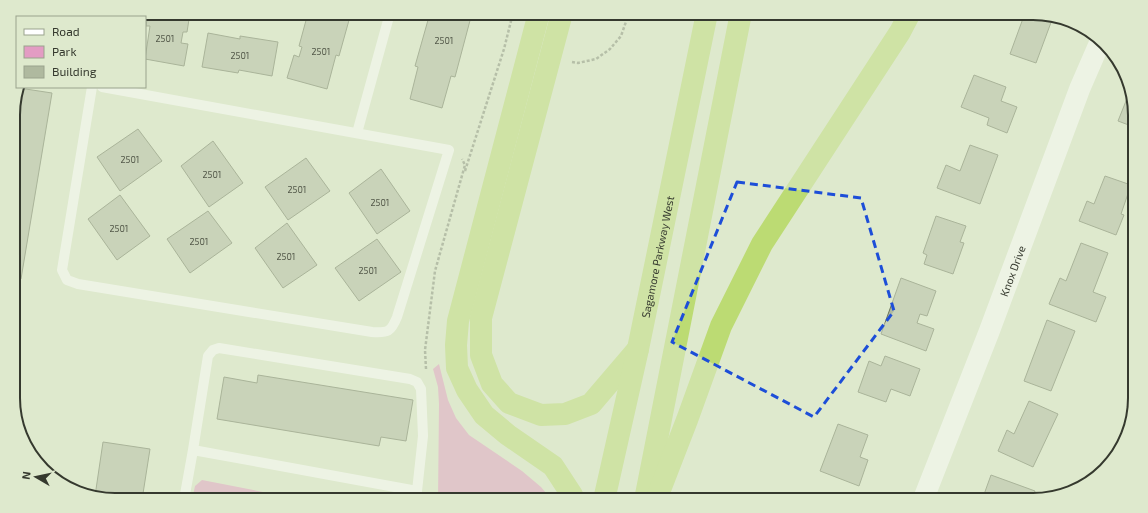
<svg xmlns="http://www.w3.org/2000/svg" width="1148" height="513" font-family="'Exo 2',sans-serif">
<rect width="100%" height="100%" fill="#dee9cd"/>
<g fill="#e39cc3">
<polygon points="439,364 448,400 456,418 469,435 522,471 541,487 552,500 438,500 439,404 438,387 433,369"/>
<polygon points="202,480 304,500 192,500 195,486"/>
</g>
<g fill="#afb99f" stroke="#6a735a">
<polygon points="148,13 190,13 187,32 183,32 181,43 188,44 184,66 145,59 150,26 146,26"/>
<polygon points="308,13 351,13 339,56 336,55 327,89 287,78 294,55 299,57 302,47 299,46"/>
<polygon points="430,13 472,13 455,77 451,76 442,108 410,99 418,67 415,66"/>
<polygon points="1025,13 1033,13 1053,17 1036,63 1010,54"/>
<polygon points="208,33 240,39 240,36 278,42 272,76 239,70 238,73 202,67"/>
<polygon points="974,75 1006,87 1001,101 1017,107 1007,133 987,125 989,118 961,107"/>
<polygon points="19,88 52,93 21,279 14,278 13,108"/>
<polygon points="1130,91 1134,102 1134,127 1118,121"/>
<polygon points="138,129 162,161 120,191 97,157"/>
<polygon points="213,141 243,183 209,207 181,166"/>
<polygon points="970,145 998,155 980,204 937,188 946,165 960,171"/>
<polygon points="306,158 330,191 288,220 265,187"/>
<polygon points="381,169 410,211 377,234 349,193"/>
<polygon points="1105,176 1131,185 1121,214 1124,215 1116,235 1079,221 1087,201 1094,204"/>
<polygon points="120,195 150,236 117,260 88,219"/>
<polygon points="208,211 232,243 190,273 167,239"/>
<polygon points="936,216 966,226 960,242 964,243 953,274 924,264 927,255 923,253"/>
<polygon points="287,223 317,265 283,288 255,248"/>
<polygon points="377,239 401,272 359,301 335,268"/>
<polygon points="1081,243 1108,253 1093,292 1106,297 1096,322 1049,304 1060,278 1066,281"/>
<polygon points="901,278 936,291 927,316 920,314 917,323 934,329 926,351 881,334"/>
<polygon points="1047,320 1075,331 1051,391 1024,381"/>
<polygon points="885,356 920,369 910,396 891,389 886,402 858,392 869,361 881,366"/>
<polygon points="258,375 413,400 406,441 381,437 379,446 217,419 224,377 257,383"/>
<polygon points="1135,389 1135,399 1133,410 1127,407"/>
<polygon points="1029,401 1058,414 1033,467 998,451 1007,430 1014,434"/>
<polygon points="838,424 868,435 860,457 868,460 859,486 820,471"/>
<polygon points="103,442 150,449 142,500 115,500 95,496"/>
<polygon points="991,475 1035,491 1032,500 982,500"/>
<polygon points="841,493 859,500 838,500"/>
</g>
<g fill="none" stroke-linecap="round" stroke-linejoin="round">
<g stroke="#858d7a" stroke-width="2.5" stroke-dasharray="3 2" stroke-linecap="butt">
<polyline points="572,62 578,63 596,59 610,49 621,36 629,13"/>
<polyline points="465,171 504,49 513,13"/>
<polyline points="426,369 425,350 435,271 465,165 462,159"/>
</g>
<g stroke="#fff" stroke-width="10">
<polyline points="105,17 105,15"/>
<path d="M92,87l-30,183 5,10 11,4 294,48c16,1 19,0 25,-15l52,-167 -347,-63"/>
<polyline points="357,133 390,13"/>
<polyline points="184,500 193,450 208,356 213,350 219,348 410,379 417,382 421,389 423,436 417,491 193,450"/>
</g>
<path stroke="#fff" stroke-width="21" id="s1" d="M923,500l66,-168 91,-244 20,-46"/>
<g stroke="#bcdb73" stroke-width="22">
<polyline points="539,13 458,321 456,345 457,368 467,390 484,415 508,435 553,466 572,495 574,500"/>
<polyline points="562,13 481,318 481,355 492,384 509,403 541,415 565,414 591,404 638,349"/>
<path id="s2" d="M604,500l34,-151 69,-336"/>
<polyline points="645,500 741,13"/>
<polyline points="656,500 687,420 721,326 762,244 900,32 910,13"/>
</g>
</g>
<path d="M0 0H1148V513H0ZM737,182l124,16 33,113 -80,106 -142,-75z" fill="#dee9cd" fill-opacity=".55" fill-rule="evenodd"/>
<path fill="none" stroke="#1d4ed8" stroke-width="3" stroke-dasharray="8 5" stroke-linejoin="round" d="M737,182l124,16 33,113 -80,106 -142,-75z"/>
<g text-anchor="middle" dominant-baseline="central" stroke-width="3" stroke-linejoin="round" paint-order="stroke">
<g font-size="9" fill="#54594a">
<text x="165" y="38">2501</text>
<text x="444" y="40">2501</text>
<text x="321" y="51">2501</text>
<text x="240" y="55">2501</text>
<text x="130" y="159">2501</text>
<text x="212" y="174">2501</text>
<text x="297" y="189">2501</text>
<text x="380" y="202">2501</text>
<text x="119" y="228">2501</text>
<text x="199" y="241">2501</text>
<text x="286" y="256">2501</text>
<text x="368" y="270">2501</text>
</g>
<g font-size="11" fill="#35392e" stroke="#dee9cd">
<text stroke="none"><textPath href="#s2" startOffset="249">Sagamore Parkway West</textPath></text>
<text stroke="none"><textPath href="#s1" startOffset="246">Knox Drive</textPath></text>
</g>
</g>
<path d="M0 0H1148V513H0ZM115 20H1033A95 95 0 0 1 1128 115V398A95 95 0 0 1 1033 493H115A95 95 0 0 1 20 398V115A95 95 0 0 1 115 20Z" fill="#dee9cd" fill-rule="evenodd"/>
<path fill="none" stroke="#35392e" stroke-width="2" d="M115 20H1033A95 95 0 0 1 1128 115V398A95 95 0 0 1 1033 493H115A95 95 0 0 1 20 398V115A95 95 0 0 1 115 20Z"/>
<rect x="16" y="16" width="130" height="72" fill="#dee9cd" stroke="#9aa38d"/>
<rect x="24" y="29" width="20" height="6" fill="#ffffff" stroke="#9aa38d"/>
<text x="52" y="36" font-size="12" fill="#35392e">Road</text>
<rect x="24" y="46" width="20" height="12" fill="#e39cc3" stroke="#9aa38d"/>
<text x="52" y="56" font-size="12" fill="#35392e">Park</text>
<rect x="24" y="66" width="20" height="12" fill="#afb99f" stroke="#9aa38d"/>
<text x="52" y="76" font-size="12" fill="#35392e">Building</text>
<g transform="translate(36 477) rotate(279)" stroke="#dee9cd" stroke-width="3" paint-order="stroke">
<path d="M0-3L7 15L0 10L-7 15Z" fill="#35392e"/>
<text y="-6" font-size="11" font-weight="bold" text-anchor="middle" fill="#35392e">N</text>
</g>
</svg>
